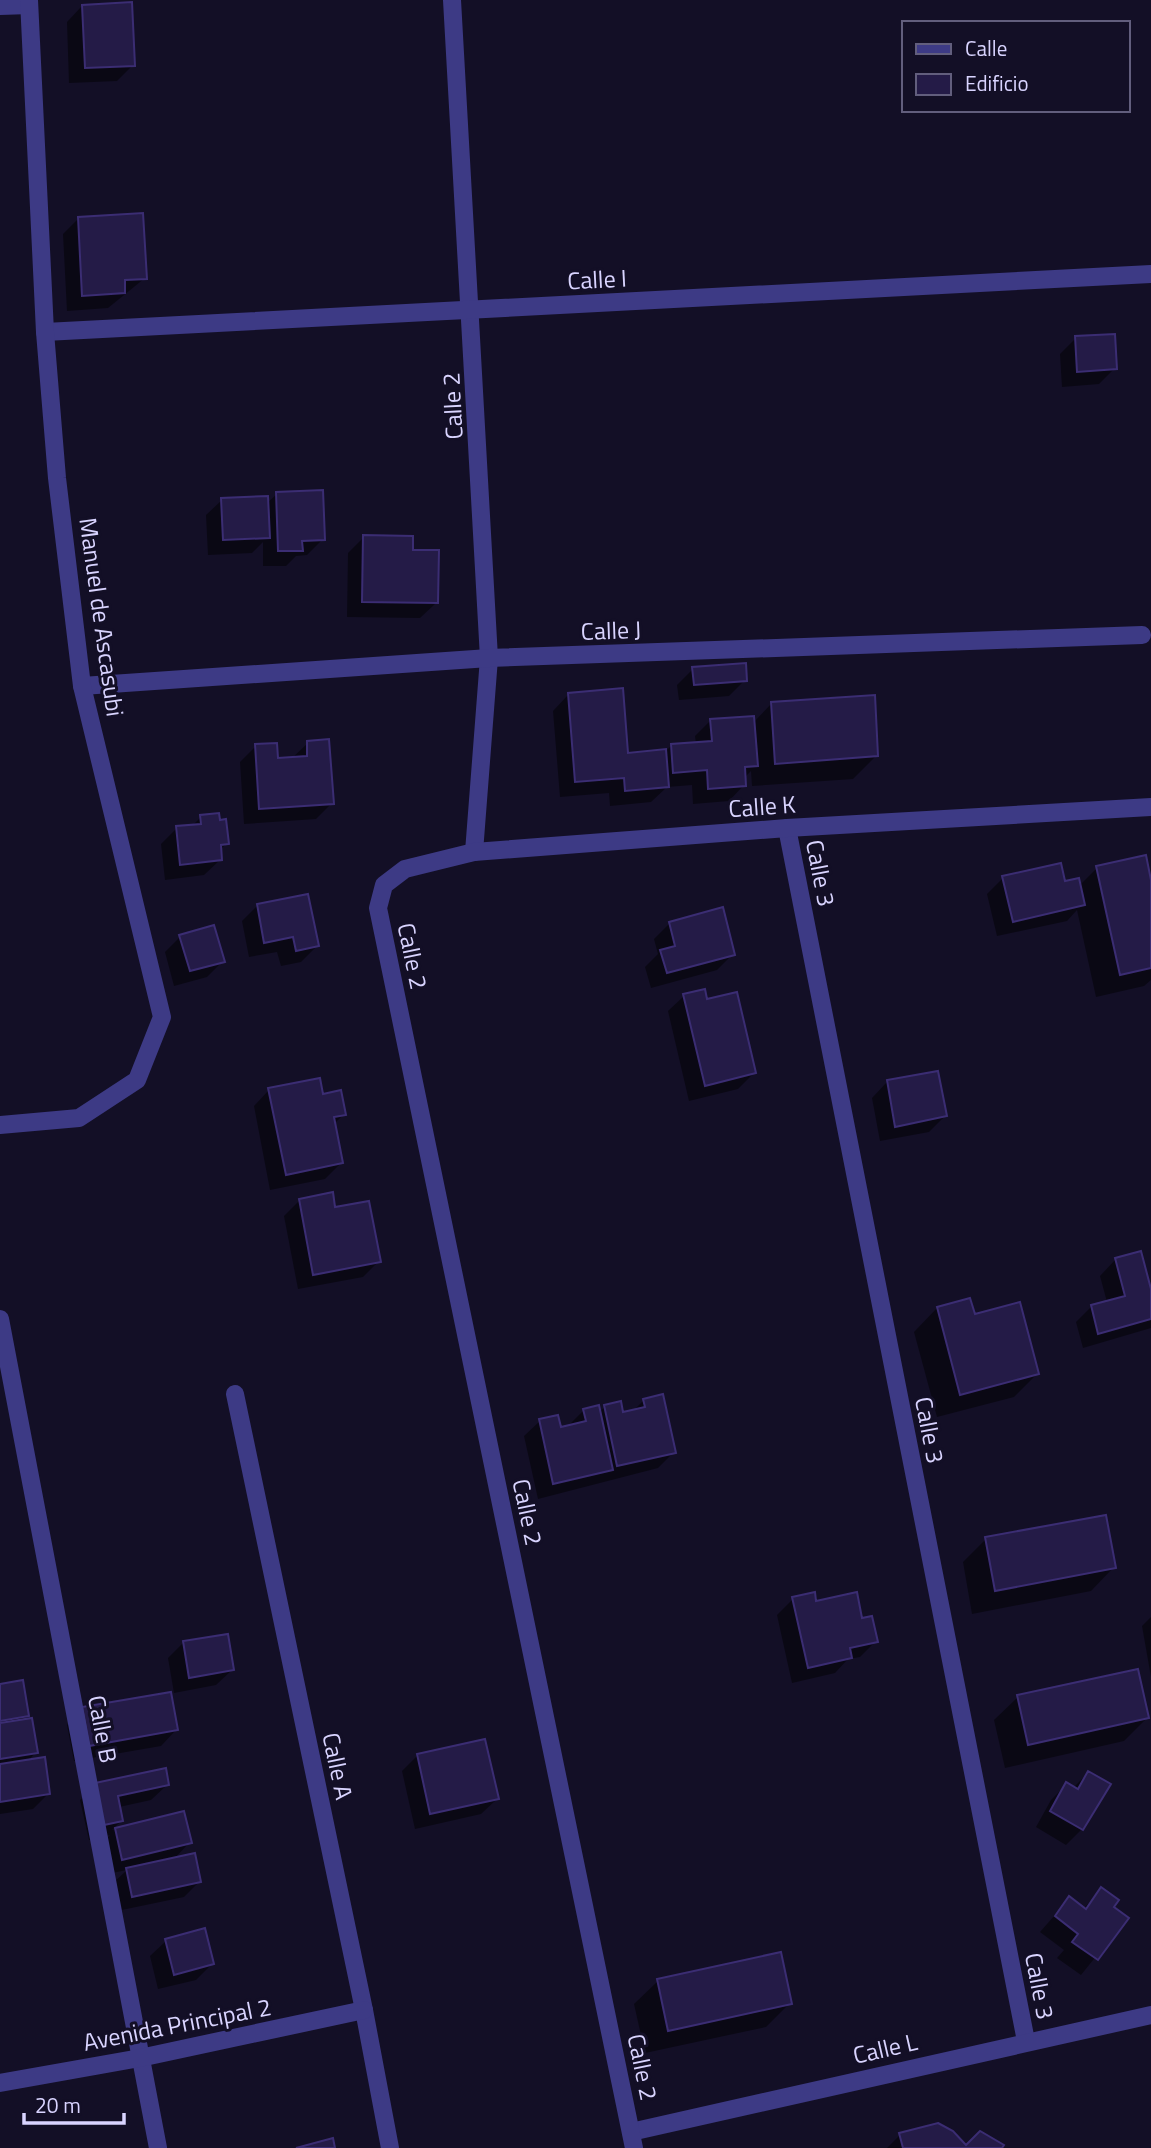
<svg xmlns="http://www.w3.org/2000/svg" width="1151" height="2148" font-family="'Titillium Web',sans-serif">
<rect width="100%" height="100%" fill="#130f26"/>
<g fill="#0007">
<polygon points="82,6 133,65 117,81 69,83 67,22"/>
<polygon points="79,218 145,278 108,308 67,311 63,234"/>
<polygon points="1076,338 1115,368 1099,384 1062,387 1060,354"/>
<polygon points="277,494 323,539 307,555 296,556 286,566 263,566 263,542 252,553 208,555 206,515 222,500 266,504"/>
<polygon points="364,537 411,552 436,603 420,618 347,617 348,553"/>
<polygon points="693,669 745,680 729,696 679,700 677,685"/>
<polygon points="568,695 627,754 666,751 671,746 696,744 695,736 711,720 753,723 772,703 876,756 853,779 752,786 751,771 744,778 744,785 729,801 693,804 692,785 667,787 651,802 610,806 609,793 560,797 553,711"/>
<polygon points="308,743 332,803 316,819 244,824 240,762 256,746 277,760 291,759"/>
<polygon points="201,817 227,843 219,851 220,860 204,875 165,880 161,844 177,828 191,827"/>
<polygon points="1097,868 1151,888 1151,980 1144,986 1096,997 1077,910 1067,921 997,936 987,894 1003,878 1079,886"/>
<polygon points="257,906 317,946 301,962 281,966 277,952 249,957 242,921"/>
<polygon points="670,923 733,954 717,970 651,988 645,967 658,954 654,939"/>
<polygon points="180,937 223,961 207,977 174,986 165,952"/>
<polygon points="684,996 754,1073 738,1089 689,1101 668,1011"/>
<polygon points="887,1082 945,1116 929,1132 880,1141 872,1098"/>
<polygon points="269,1090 322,1097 344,1114 334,1124 341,1163 325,1179 270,1190 254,1106"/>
<polygon points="300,1200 334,1209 379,1261 363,1277 298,1289 284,1216"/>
<polygon points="1140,1253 1151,1290 1151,1328 1083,1348 1076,1322 1092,1306 1107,1302 1100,1276 1115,1260"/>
<polygon points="937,1308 973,1317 1037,1374 1014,1397 937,1417 914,1332"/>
<polygon points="644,1400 674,1452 658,1468 538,1499 524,1436 540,1421 559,1429 568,1426 584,1410 598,1413 605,1407 622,1414 633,1411"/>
<polygon points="986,1539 1114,1567 1091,1591 972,1614 963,1562"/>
<polygon points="793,1599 815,1603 860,1620 876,1641 860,1657 848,1659 835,1673 792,1683 777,1615"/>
<polygon points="1151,1617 1151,1677 1142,1626"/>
<polygon points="184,1642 232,1670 216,1685 174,1693 168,1658"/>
<polygon points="0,1686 27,1715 20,1722 36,1752 27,1762 48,1794 33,1809 0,1814"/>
<polygon points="1018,1697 1147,1718 1124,1741 1005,1768 994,1720"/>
<polygon points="83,1709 176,1730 161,1746 74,1761 67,1725"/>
<polygon points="417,1756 497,1799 481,1814 415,1829 402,1771"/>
<polygon points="1088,1773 1082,1829 1066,1845 1036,1827 1051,1800 1067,1784 1073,1788"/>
<polygon points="96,1785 167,1785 151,1800 119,1807 122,1820 112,1830 183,1813 190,1842 174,1859 200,1881 184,1897 117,1911 111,1885 127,1870 107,1874 100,1845 110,1835 89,1840 80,1800"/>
<polygon points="1102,1890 1111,1908 1126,1919 1081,1975 1057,1958 1064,1950 1040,1932 1069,1899 1083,1909"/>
<polygon points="166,1941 212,1964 196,1980 158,1989 150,1956"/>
<polygon points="658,1981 790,2003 766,2027 645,2053 634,2004"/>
<polygon points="900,2135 966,2147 1000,2148 887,2148"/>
</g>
<g fill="#241b47" stroke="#3b2d73" stroke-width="2">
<polygon points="132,2 135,66 85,68 82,5"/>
<polygon points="143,213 147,279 125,280 125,293 82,296 78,217"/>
<polygon points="1115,334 1117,369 1077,372 1075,336"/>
<polygon points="323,490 325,540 302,541 303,551 278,551 276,492"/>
<polygon points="268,496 270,538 223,540 221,498"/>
<polygon points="363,535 413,536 413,550 439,550 438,603 362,602"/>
<polygon points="746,663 747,681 694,685 692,667"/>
<polygon points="623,688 628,753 666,749 669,787 625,791 624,778 575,782 568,693"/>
<polygon points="875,695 878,756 775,764 771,702"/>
<polygon points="754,716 758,766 745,767 746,786 708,789 707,770 673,773 671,744 712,741 710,719"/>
<polygon points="329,739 334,804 259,809 255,744 277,743 278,758 307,756 307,741"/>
<polygon points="219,813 220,820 226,819 229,844 221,845 222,860 180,865 176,826 201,824 200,815"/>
<polygon points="1146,855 1151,880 1151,968 1120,975 1096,866"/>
<polygon points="1061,863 1065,881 1079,878 1085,905 1013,922 1002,876"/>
<polygon points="308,894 319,946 296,951 293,937 264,943 257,904"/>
<polygon points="723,907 735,955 667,973 660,950 675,946 669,922"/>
<polygon points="214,925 225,962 190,971 179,935"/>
<polygon points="705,989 707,999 737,992 756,1073 705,1086 683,994"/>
<polygon points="938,1071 947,1116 895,1127 887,1080"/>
<polygon points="320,1078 323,1094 341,1090 346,1115 334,1117 343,1163 286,1175 268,1088"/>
<polygon points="333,1192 335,1207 369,1201 381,1262 313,1275 299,1199"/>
<polygon points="1141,1251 1151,1289 1151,1319 1098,1334 1091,1305 1125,1296 1115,1258"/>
<polygon points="970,1298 975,1314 1020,1302 1039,1374 960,1395 937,1307"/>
<polygon points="663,1394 676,1453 617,1466 604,1405 621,1401 623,1412 645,1407 643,1399"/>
<polygon points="599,1405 613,1470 553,1484 539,1419 558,1415 561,1427 586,1421 583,1409"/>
<polygon points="1106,1515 1116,1568 995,1591 985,1537"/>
<polygon points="815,1592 816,1601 857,1592 862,1618 872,1616 878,1642 850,1648 852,1658 808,1668 792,1597"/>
<polygon points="228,1634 234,1670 189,1678 183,1641"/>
<polygon points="1138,1669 1149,1718 1028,1745 1017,1695"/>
<polygon points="23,1680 29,1716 0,1721 0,1684"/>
<polygon points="171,1692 178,1730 89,1746 82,1707"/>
<polygon points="32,1718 38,1753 0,1759 0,1723"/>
<polygon points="485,1739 499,1799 430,1814 417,1754"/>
<polygon points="45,1757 50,1794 0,1802 0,1764"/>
<polygon points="166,1768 169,1785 118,1796 123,1821 104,1825 95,1783"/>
<polygon points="1088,1771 1111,1784 1083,1830 1050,1811 1066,1782 1078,1789"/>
<polygon points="184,1811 192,1843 122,1860 115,1828"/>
<polygon points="195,1853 201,1882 132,1897 126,1868"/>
<polygon points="1101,1887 1119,1900 1114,1907 1129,1918 1098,1960 1072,1942 1078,1934 1055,1916 1069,1896 1086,1909"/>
<polygon points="205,1928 214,1964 174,1975 165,1939"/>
<polygon points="781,1952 792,2004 668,2031 657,1979"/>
<polygon points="938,2123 953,2131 966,2145 980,2131 1004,2145 1002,2148 903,2148 899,2133"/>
<polygon points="333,2138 335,2148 296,2148"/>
</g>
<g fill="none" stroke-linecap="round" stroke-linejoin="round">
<polyline stroke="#3d3a85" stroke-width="16" points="0,7 30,6"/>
<g stroke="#3d3a85" stroke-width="18">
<polyline points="452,0 489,658 474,852"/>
<polyline points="45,332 1151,274"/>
<polyline points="82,686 489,658 1142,635"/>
<polyline points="787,828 1026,2041"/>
<polyline points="0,1125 79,1118 137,1080 162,1017 82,686 57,478 45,332 29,0"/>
<polyline points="0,1319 158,2148"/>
<polyline points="235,1394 364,2010 390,2148"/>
<polyline points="0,2083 140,2058 364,2010"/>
<polyline points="631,2132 1151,2015"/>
<polyline points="634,2148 378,908 384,885 405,869 474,852 787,828 1151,807"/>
</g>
</g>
<g text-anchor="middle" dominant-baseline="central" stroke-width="6" stroke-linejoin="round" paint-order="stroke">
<g font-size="24" fill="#d9d4ff" stroke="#130f26">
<text transform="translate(597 279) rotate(-3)">Calle I</text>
<text transform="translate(452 406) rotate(-93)">Calle 2</text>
<text transform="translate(102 617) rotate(82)">Manuel de Ascasubi</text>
<text transform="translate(611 630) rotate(-2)">Calle J</text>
<text transform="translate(762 806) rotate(-4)">Calle K</text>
<text transform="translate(821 873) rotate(79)">Calle 3</text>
<text transform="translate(413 956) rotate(78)">Calle 2</text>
<text transform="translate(930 1430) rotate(79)">Calle 3</text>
<text transform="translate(528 1512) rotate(78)">Calle 2</text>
<text transform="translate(103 1729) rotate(79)">Calle B</text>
<text transform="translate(338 1766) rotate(78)">Calle A</text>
<text transform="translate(1040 1986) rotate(79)">Calle 3</text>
<text transform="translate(177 2024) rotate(-11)">Avenida Principal 2</text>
<text transform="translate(885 2048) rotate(-13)">Calle L</text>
<text transform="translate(643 2067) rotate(78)">Calle 2</text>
</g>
</g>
<rect x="902" y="21" width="228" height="91" fill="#130f26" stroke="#625e7d" stroke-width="2"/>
<rect x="916" y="44" width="35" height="10" fill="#3d3a85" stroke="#625e7d" stroke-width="2"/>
<text x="965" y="56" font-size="21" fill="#d9d4ff">Calle</text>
<rect x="916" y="74" width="35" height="21" fill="#241b47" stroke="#625e7d" stroke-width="2"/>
<text x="965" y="91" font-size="21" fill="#d9d4ff">Edificio</text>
<path d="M24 2113v10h100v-10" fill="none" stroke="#d9d4ff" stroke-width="3.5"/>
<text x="35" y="2113" font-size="21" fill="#d9d4ff" stroke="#130f26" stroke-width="5" paint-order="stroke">20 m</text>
</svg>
